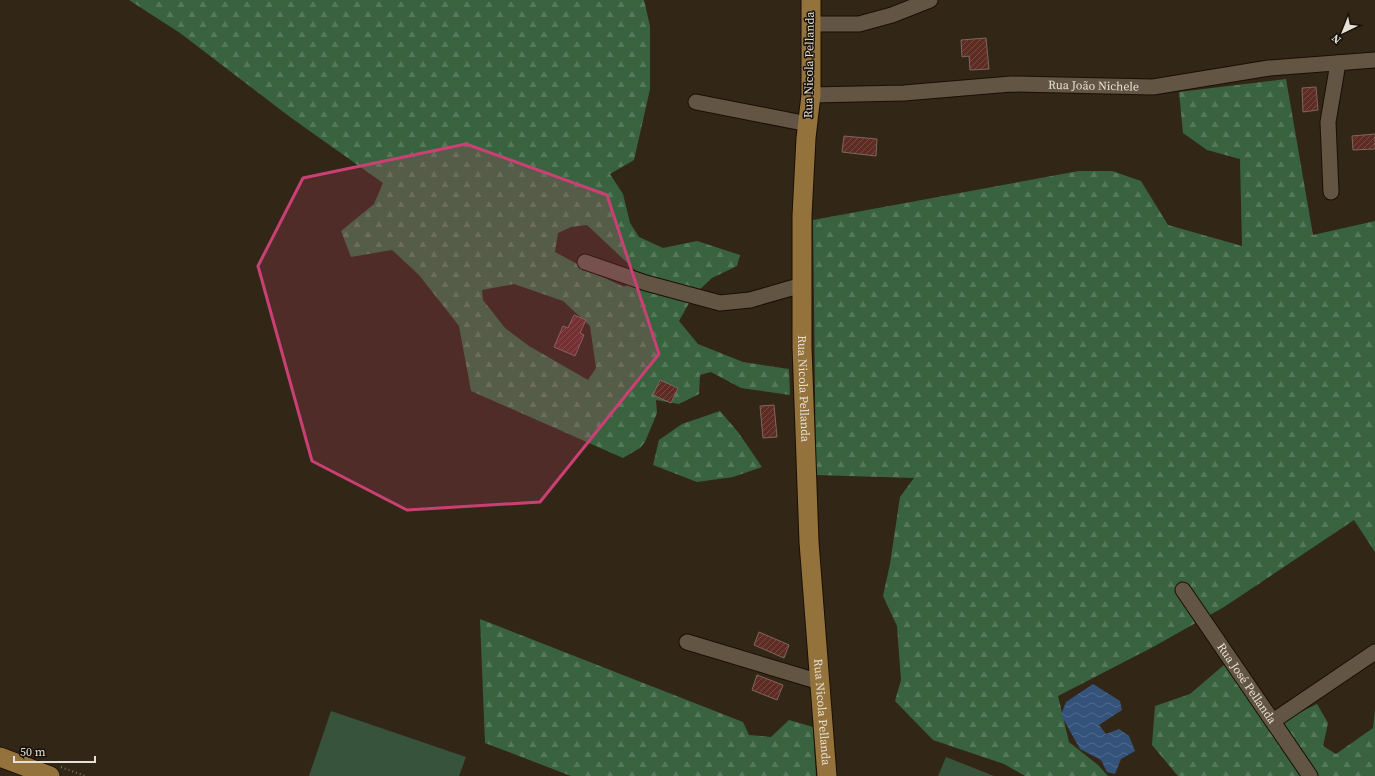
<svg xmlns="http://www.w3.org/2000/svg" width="1375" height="776" font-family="'Source Serif 4',serif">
<defs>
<pattern id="forest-firs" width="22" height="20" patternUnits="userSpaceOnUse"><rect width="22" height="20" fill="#39633e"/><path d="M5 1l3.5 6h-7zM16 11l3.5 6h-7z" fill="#567959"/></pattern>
<pattern id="water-waves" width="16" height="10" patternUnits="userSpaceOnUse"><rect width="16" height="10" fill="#34537b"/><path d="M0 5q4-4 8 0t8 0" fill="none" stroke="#516b8d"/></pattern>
<pattern id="building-hatch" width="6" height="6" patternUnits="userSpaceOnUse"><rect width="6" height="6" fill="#5f2c23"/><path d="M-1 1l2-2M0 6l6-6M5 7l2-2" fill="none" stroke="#764a42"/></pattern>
</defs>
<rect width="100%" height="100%" fill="#322717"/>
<g fill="#38533b">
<polygon points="331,711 466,757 459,776 309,776"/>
<polygon points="946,757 994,776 938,776"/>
</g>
<g fill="url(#forest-firs)" fill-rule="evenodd">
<path d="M129,0h515l6,26v63l-16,71 -24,14 13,20 7,29 9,14 24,11 34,-7 43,14 -3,11 -25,12 -19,18 -14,25 19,23 45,18 46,7 1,26 -49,-7 -30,-16 -11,3 -1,19 -20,10 -23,-4 1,13 -12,29 -5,6 -17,10 -152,-67 -12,-65 -40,-51 -27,-25 -41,7 -10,-26 33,-27 9,-21 -93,-66 -110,-84zM587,225l49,46 -3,10 -9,6 -32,-15 -37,-20 3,-19 13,-6zM514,284l49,17 27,25 6,42 -8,12 -59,-34 -24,-18 -22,-28 -1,-10z"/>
<polygon points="1286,79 1313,235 1375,221 1375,552 1354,520 1224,607 1153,647 1058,696 1069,742 1098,765 1108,776 1025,776 1004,764 933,740 895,701 901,680 897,626 883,596 890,564 900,497 914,478 816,475 813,220 1079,171 1112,171 1141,181 1168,225 1242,246 1240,159 1207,150 1183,133 1179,92"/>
<polygon points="720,411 738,432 762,467 733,477 697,482 653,465 659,440 682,424"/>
<polygon points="480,619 743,722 749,735 771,737 789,720 813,727 816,776 571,776 485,743"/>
<polygon points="1224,665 1242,671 1278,723 1317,704 1328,723 1323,746 1336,754 1373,728 1375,710 1375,776 1178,776 1152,745 1155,706 1190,694"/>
</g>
<polygon fill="url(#water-waves)" points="1093,684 1120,701 1122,710 1099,725 1106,734 1119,729 1129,736 1135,751 1121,759 1115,774 1107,772 1101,760 1080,749 1061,715 1066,702"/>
<g fill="url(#building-hatch)" stroke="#7e6661">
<polygon points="986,38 989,69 970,70 969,56 962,57 961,40"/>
<polygon points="1316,87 1318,110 1303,112 1302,88"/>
<polygon points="1375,134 1375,149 1353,150 1352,136"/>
<polygon points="844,136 877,139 876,156 842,152"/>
<polygon points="574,315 586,320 580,333 584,335 575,356 554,347 563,326 568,328"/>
<polygon points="660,380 678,388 671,403 653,395"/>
<polygon points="774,405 777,437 763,438 760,406"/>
<polygon points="759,632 789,645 784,658 754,645"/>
<polygon points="757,675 783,685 777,700 752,690"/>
</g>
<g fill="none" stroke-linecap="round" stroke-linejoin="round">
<g stroke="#1a0f02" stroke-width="17">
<g id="minor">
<polyline points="811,24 859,24 892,15 930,0"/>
<path id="s1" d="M811,95l93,-2 107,-9 142,3 116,-19 106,-8"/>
<polyline points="696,102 808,124"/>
<polyline points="1331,192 1328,122 1338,63"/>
<polyline points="585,262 646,283 720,303 750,300 802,285"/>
<path id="s2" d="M1183,590l127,186"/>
<polyline points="687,642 820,682"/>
<polyline points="1273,721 1375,652"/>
</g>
</g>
<g stroke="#1a0f02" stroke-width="21">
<g id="major">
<path id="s3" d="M811,0v95l-5,43 -4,78v131l7,195 18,234"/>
<polyline points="0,757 50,776"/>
</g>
</g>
<polyline stroke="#7c7265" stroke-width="2" stroke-dasharray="1 3" stroke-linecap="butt" points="61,767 85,776"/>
<use href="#minor" stroke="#625544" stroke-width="15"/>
<use href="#major" stroke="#93723c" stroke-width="19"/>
</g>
<path fill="#ca4074" fill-opacity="0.2" stroke="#ca4074" stroke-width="3" stroke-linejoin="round" d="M466,144l141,51 52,159 -119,148 -133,8 -95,-49 -54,-195 45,-88z"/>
<g text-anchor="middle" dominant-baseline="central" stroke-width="3" stroke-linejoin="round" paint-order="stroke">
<g font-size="12" fill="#e8e0d6" stroke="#16110a">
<text transform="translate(809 65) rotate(-89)">Rua Nicola Pellanda</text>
<text stroke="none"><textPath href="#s1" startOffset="283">Rua João Nichele</textPath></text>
<text stroke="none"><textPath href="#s3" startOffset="389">Rua Nicola Pellanda</textPath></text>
<text stroke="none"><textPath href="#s2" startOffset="113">Rua José Pellanda</textPath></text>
<text stroke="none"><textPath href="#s3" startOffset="713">Rua Nicola Pellanda</textPath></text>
</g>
</g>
<g transform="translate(1343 32) rotate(223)" stroke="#16110a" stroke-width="3" paint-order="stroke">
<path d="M0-3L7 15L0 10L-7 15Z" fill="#e8e0d6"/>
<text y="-6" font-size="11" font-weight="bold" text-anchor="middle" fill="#e8e0d6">N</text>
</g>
<path d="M14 756v6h81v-6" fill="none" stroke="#e8e0d6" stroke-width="2"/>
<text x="20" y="756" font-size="12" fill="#e8e0d6" stroke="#16110a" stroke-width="3" paint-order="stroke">50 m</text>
</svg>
